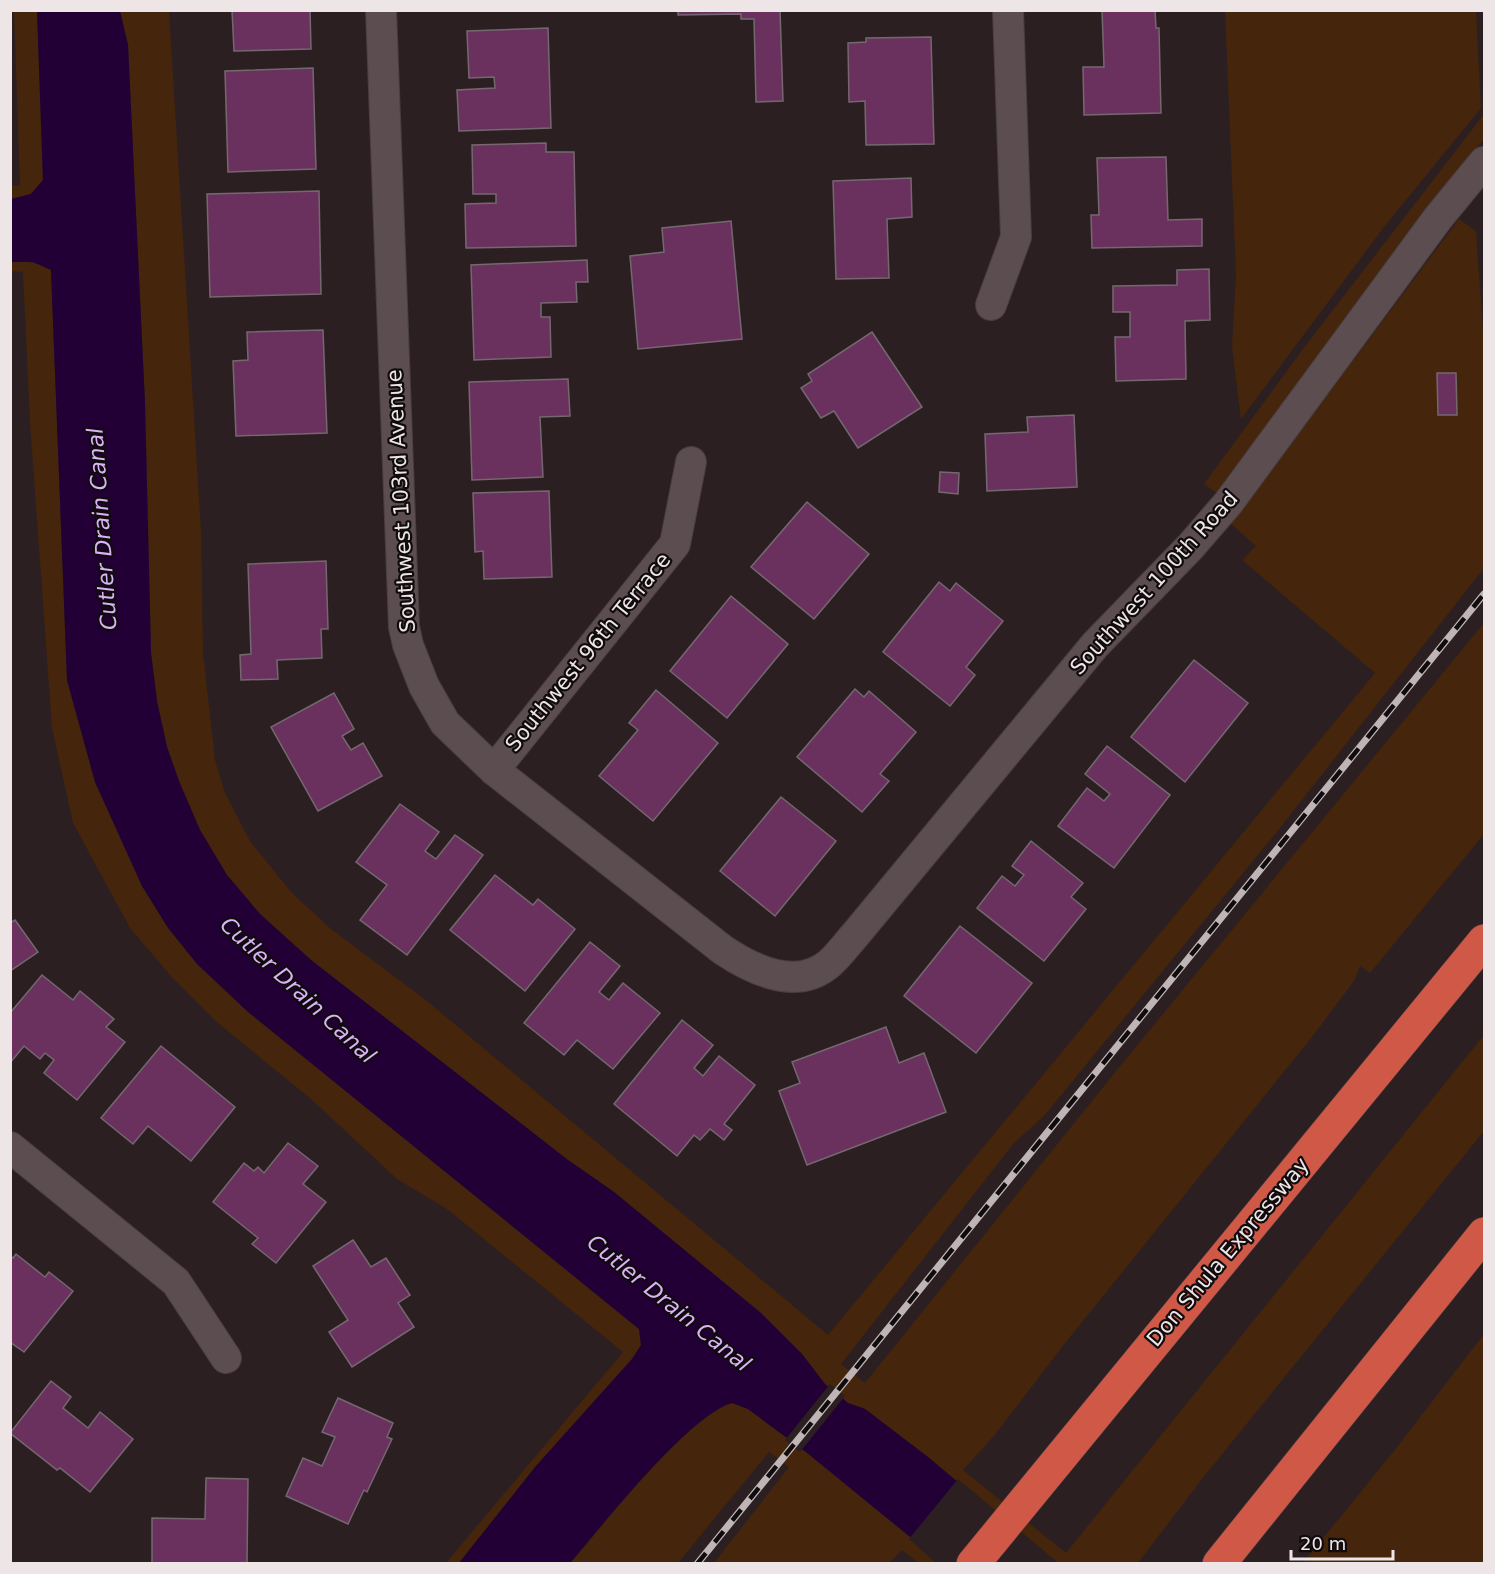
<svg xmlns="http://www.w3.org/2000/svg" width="1495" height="1574" font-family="'DejaVu Sans',sans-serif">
<rect width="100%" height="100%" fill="#2c1f22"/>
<g fill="#45250b" fill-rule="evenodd">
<polygon points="14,11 37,11 43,180 31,194 11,199 11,186 20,186"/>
<path d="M120,11h49l32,520 2,122 12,107 10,33 25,48 24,30 19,23 38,35 96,72 401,334 547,-662 -133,-113 14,-14 -25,-22 228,-305 17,12 8,114v223l-204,260 -236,288 -30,27 -173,221 24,19 256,-318 363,-442v211l-114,139 -10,-7 -6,15 -42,56 -250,310 -68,89 -31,34 103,83 418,-518v96l-282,348 -64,84h-84l-126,-106 -63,-48 -17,-6 -23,-19 -23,-30 -41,-41 -147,-121 -46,-32 -257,-200 -51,-46 -33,-39 -27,-45 -21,-49 -12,-34 -10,-46 -6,-48 -6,-250 -17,-358zM1456,373l1,41 -18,1 -2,-41z"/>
<polygon points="1225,11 1476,11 1481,108 1384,227 1241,419 1232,347 1236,274"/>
<polygon points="1484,114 1484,139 1385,264 1217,493 1204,484 1306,345"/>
<polygon points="22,261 44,265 51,270 67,680 95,782 142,886 247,1011 639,1329 641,1345 632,1359 536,1466 459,1563 446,1563 623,1352 447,1209 397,1179 311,1099 218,1023 170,975 130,928 73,823 52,728 30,422 23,272 11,271 11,262"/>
<polygon points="1484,1334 1484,1563 1303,1563 1394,1451"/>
<path d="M732,1403l16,6 58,43 136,111h-23l-17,-13 -13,13h-175l75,-96 -20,-15 -91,111 -108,1c32,-38 119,-149 162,-161z"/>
</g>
<path fill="#220035" d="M37,11h83l8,34 17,358 6,250 6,48 10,46 12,34 21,49 27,45 33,39 51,46 257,200 46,32 147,121 41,41 23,30 23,19 17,6 63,48 126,106h-112l-136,-111 -58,-43 -16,-6c-43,12 -130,123 -162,160h-111l77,-97 96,-107 9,-14 -2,-16 -392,-318 -50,-47 -29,-36 -26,-42 -47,-104 -28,-102 -16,-410 -18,-8h-22v-63l20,-5 12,-14z"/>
<g fill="#2c1f22">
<polygon points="830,1384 845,1396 800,1452 785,1440"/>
<polygon points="958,1479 1056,1561 1054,1564 937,1564 909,1539"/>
</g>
<g fill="#6b315e" stroke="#746870" stroke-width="1.5">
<polygon points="232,10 310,10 311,49 234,51"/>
<polygon points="678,10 780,10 783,101 756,102 754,19 741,19 741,14 678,15"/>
<polygon points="1102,10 1155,10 1156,28 1159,28 1161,113 1084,115 1083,67 1104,67"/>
<polygon points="548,28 551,128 459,131 457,90 495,88 494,77 469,78 467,31"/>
<polygon points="931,37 934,144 866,145 865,101 849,102 848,43 866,42 866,38"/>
<polygon points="313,68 316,169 228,172 225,71"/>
<polygon points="546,143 546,152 574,152 576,246 466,248 465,204 496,203 496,194 473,194 472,145"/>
<polygon points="1166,157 1168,220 1202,219 1202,246 1092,248 1091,215 1099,215 1097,158"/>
<polygon points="911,178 912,217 887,219 889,278 836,279 833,181"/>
<polygon points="319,191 321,294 210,297 207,194"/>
<polygon points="731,221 742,339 638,349 630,256 664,252 662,228"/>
<polygon points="587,260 588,282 576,282 577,302 541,303 541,317 550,317 551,357 474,360 471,265"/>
<polygon points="1209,269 1210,320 1185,321 1186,379 1116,381 1115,337 1130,337 1130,312 1113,312 1113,286 1177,285 1177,270"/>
<polygon points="323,330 327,433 236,436 233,361 248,360 247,332"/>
<polygon points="872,332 922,407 858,448 834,411 821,418 801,388 812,381 808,374"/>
<polygon points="1437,373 1456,373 1457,415 1438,415"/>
<polygon points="568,379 570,416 540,417 543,477 472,480 469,382"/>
<polygon points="1074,415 1077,487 987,491 985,434 1028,432 1027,417"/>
<polygon points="940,472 959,473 958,494 939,492"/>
<polygon points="549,491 552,577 484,579 483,551 475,552 473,493"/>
<polygon points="807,502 869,554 814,619 751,567"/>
<polygon points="326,561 328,629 321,629 322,658 277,660 278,679 241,680 240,655 251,654 248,564"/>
<polygon points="939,582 950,591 956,583 1003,621 966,667 975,675 950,706 883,652"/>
<polygon points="731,596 788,644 727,718 670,671"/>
<polygon points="1194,660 1248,703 1185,782 1131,737"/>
<polygon points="855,689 864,697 869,691 916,732 880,774 889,781 862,812 797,757"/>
<polygon points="656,690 718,743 653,821 599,776 638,730 629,723"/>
<polygon points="334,693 354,729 342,736 351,750 363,743 382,776 318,811 271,727"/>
<polygon points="1107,746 1170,795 1114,868 1058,826 1087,788 1104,801 1110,794 1085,774"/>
<polygon points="781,797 836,841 775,916 720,871"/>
<polygon points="400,804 439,832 425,851 436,859 455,835 483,855 407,955 360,920 387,885 356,862"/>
<polygon points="1031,841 1083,883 1071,897 1086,909 1044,961 977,908 1002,876 1015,886 1024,875 1012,866"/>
<polygon points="495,875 533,905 538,899 575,929 525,991 450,930"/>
<polygon points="15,920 38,952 10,971 10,923"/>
<polygon points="960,926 1032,983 976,1053 904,996"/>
<polygon points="590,942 620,966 599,992 609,1000 623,983 660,1013 613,1069 577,1040 564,1055 524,1023"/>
<polygon points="42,975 73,1000 80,991 114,1019 106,1027 125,1042 77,1100 44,1073 54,1060 45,1053 40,1059 24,1046 10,1063 10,1013"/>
<polygon points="682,1020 713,1045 694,1068 703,1076 719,1056 755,1085 724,1124 732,1130 724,1140 710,1129 700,1140 694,1135 677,1156 614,1104"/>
<polygon points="886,1027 899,1063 924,1053 946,1112 807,1165 779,1091 800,1083 792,1062"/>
<polygon points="161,1046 235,1107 191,1161 148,1126 133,1144 101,1118"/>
<polygon points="288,1143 318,1166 303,1184 326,1202 276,1263 252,1244 258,1238 213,1202 244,1163 254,1171 258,1167 264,1173"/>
<polygon points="353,1240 371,1267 386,1258 410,1295 398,1303 414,1327 352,1367 329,1332 348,1320 313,1266"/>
<polygon points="16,1254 45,1277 49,1272 73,1291 24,1352 10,1342 10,1256 13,1258"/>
<polygon points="51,1381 71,1397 63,1408 88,1428 100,1412 133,1439 90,1492 60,1468 57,1470 10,1433"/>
<polygon points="338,1398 393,1423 387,1437 392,1439 367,1492 364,1490 348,1524 286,1496 303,1458 322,1466 335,1437 322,1432"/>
<polygon points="206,1478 248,1479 247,1564 152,1564 152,1518 205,1519"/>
</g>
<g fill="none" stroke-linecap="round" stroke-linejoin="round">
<g stroke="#483e40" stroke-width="32">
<g id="minor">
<path d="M381,10l23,617 4,18 16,41 21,37 49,47 229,180c30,20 74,42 107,13 9,-8 17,-19 25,-28l240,-290 96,-99 38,-44 209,-284 46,-56"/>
<polyline points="991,305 1016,237 1008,10"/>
<polyline points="494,770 675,544 691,462"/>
<polyline points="10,1147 176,1282 226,1358"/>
</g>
</g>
<g stroke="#483e40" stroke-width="34">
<g id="motorway">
<polyline points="973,1564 1484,941"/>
<polyline points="1219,1564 1484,1234"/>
</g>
</g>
<use href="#minor" stroke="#5b4d50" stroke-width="30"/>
<use href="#motorway" stroke="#d05847" stroke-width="33"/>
<g stroke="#bfb5b7" stroke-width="7">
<polyline id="rail" points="697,1564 1484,594"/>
</g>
<use href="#rail" stroke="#100b0c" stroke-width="4.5" stroke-dasharray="14" stroke-linecap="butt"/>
</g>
<g text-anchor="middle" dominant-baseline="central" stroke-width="4.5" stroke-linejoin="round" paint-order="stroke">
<g font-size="21" fill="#eee5e7" stroke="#100b0c">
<text transform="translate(401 501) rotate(-93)">Southwest 103rd Avenue</text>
<text transform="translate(1154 583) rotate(-48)">Southwest 100th Road</text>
<text transform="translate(588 652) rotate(-51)">Southwest 96th Terrace</text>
<text transform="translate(1228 1252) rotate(-50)">Don Shula Expressway</text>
</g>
<g font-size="22" font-style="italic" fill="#dbb2f9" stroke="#100b0c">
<text transform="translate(102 529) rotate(-94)">Cutler Drain Canal</text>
<text transform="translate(298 990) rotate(43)">Cutler Drain Canal</text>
<text transform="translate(669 1303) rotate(39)">Cutler Drain Canal</text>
</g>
</g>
<rect width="1495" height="1574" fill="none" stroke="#eee5e7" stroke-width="24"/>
<path d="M1291 1550v9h102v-9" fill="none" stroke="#eee5e7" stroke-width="3"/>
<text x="1300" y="1550" font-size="18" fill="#eee5e7" stroke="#100b0c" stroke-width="4.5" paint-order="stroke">20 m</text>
</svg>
